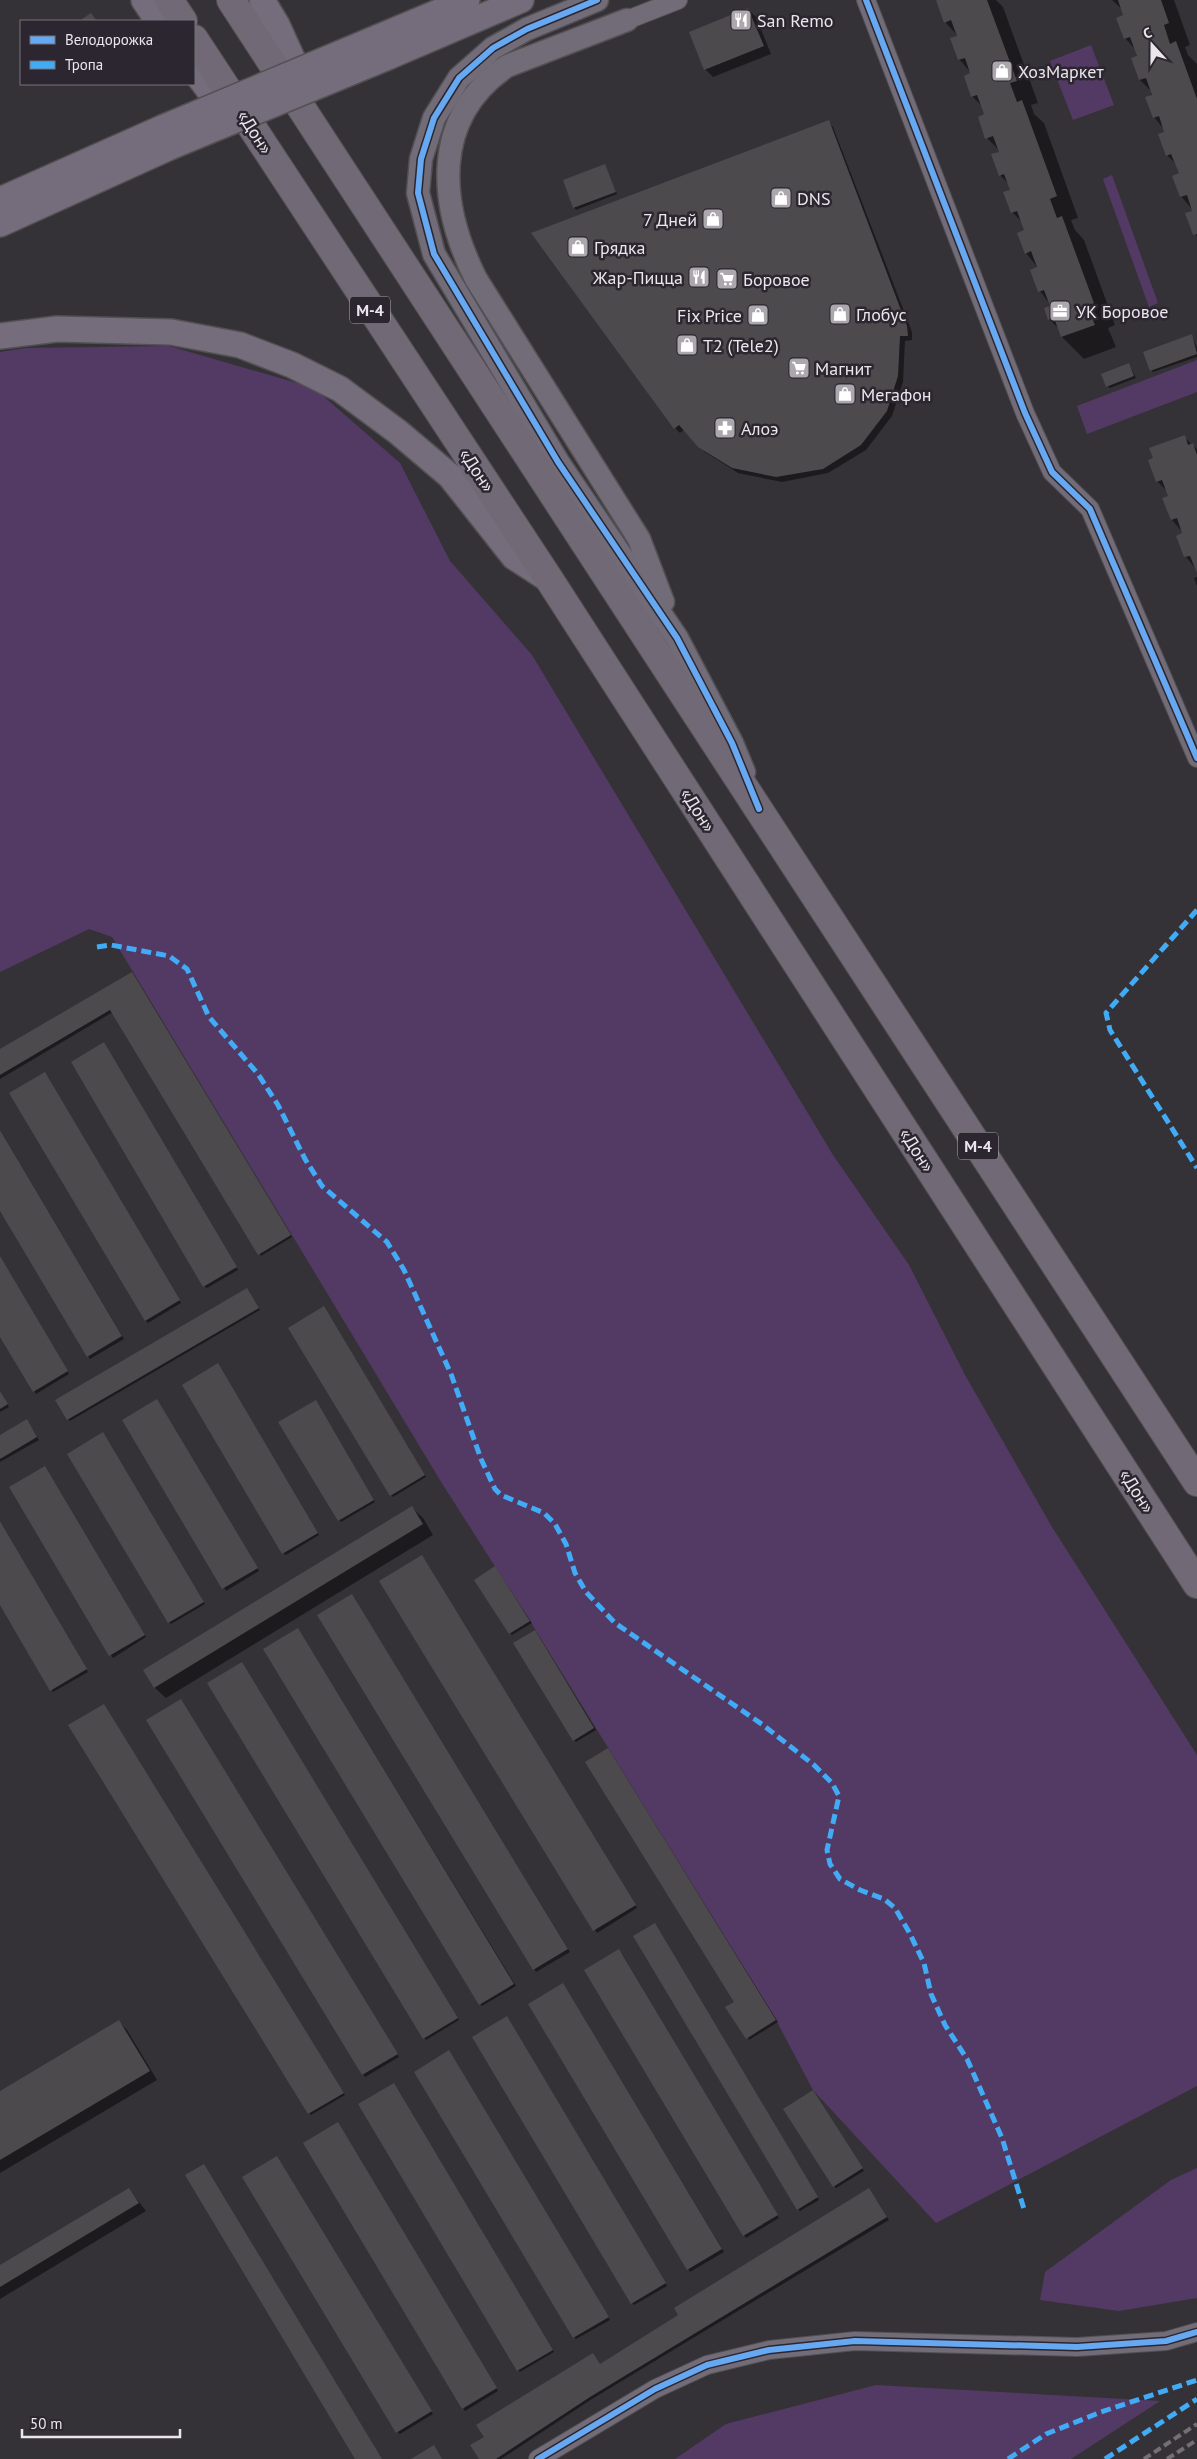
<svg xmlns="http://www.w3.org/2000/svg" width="1197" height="2459" font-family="'PT Sans',sans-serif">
<rect width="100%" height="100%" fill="#353237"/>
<g fill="#533a65">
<polygon points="1091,45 1114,105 1073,120 1050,61"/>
<polygon points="1112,175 1158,303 1149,307 1103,179"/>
<polygon points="169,346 314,388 400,463 450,561 532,655 833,1155 909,1265 965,1375 1052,1527 1197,1755 1197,2086 936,2223 813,2090 776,2020 530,1621 443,1485 112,937 89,929 0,972 0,352 26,348"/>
<polygon points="1197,360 1197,392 1087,434 1077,406"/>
<polygon points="1197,2168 1197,2298 1119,2311 1040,2300 1045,2272 1171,2180"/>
<polygon points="876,2385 1160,2401 1071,2459 675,2459 726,2424"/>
</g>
<g fill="#0007">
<polygon points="941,0 996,0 1003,7 1038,103 1031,105 1034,114 1044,123 1078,218 1071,220 1075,230 1084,240 1115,325 1108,328 1116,347 1084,359 1062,337 1060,330 1049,319 1052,307 1040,291 1038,268 1026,253 1026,231 1023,223 1012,212 1010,185 1000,175 1001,152 987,138 986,115 983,107 972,96 972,74 959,59 958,36 945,22"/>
<polygon points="1112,0 1174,0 1190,45 1185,47 1188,55 1197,64 1197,237 1187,214 1194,212 1181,196 1180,174 1177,165 1167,155 1166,132 1154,117 1151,91 1140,80 1136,50 1125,38 1125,16 1123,10"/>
<polygon points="748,9 756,17 771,54 713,77 705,69"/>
<polygon points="828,122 833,127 912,332 912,340 905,341 903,382 892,416 866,450 828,473 782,482 738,473 705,452 684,430 680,433 675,428"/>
<polygon points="605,166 617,194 576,210 574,207"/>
<polygon points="1191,335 1197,347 1197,357 1153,372 1151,370"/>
<polygon points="1129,364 1136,378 1110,388 1107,386"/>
<polygon points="1184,437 1197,449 1197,570 1186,557 1184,534 1172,520 1168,492 1157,481 1155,458"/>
<polygon points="1197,577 1197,586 1194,578"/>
<polygon points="132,973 292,1237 261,1256 113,1012 0,1079 0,1051"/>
<polygon points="106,1046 238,1270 207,1288 204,1286"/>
<polygon points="47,1076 181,1303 148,1323 146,1321"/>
<polygon points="0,1130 124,1339 90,1359 0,1209"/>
<polygon points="0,1257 69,1374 36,1394 0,1335"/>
<polygon points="247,1290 260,1310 70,1421 68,1419"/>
<polygon points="326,1310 426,1477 393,1497 391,1495"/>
<polygon points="220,1367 319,1535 286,1555 283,1553"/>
<polygon points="0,1391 9,1407 0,1412"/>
<polygon points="157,1400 259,1571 226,1591 123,1421"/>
<polygon points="318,1404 375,1502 341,1522 339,1520"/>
<polygon points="29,1423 39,1440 0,1462 0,1436"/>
<polygon points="105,1436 205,1604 171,1624 169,1622"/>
<polygon points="47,1470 146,1637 113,1658 11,1487"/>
<polygon points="412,1508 423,1518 433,1535 166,1698 155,1688 145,1671"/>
<polygon points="0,1521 88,1672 53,1692 0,1602"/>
<polygon points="424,1559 637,1908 597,1933 381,1582"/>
<polygon points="495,1567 532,1623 512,1635 510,1633"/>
<polygon points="354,1598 570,1952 536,1972 319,1616"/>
<polygon points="300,1632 516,1986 482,2006 480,2004"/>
<polygon points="537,1634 596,1730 576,1742 574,1740"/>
<polygon points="244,1666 459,2020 426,2040 424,2038"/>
<polygon points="181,1701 399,2057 365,2077 148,1720"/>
<polygon points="106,1708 345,2095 311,2115 309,2113"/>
<polygon points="610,1752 778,2022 749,2040 735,2002"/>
<polygon points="657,1927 819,2200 800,2211 798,2209"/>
<polygon points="621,1952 779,2218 746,2238 744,2235"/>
<polygon points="563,1984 724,2252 690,2272 529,2004"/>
<polygon points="509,2020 667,2286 634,2305 632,2303"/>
<polygon points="119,2022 127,2030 157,2080 0,2173 0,2092"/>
<polygon points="451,2054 610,2320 576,2339 574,2337"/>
<polygon points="396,2087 554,2352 520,2372 518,2370"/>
<polygon points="815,2094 864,2171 836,2188 834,2186"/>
<polygon points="338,2123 498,2391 465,2411 305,2143"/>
<polygon points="277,2157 433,2414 400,2434 397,2432"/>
<polygon points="129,2189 146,2211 0,2299 0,2266"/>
<polygon points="871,2192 889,2220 592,2399 501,2459 480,2459 600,2365"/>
</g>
<g fill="#4d4a4e">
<polygon points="936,0 987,0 1017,81 1010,83 1017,102 1022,100 1057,196 1050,199 1057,218 1062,216 1094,303 1087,306 1095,325 1061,337 1054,318 1048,320 1044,308 1050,306 1044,290 1038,292 1030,270 1037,267 1031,251 1025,254 1017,233 1024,230 1017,211 1011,213 1003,192 1010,190 1004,174 999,176 991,154 999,152 993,136 985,139 978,117 984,114 977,95 971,97 964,76 970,73 965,58 958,60 950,38 957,36 951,20 944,23"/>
<polygon points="1118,0 1161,0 1169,23 1164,25 1170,44 1176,41 1197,99 1197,234 1193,235 1185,213 1192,211 1187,195 1180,197 1172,176 1179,173 1171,154 1166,156 1158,134 1164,132 1159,116 1153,118 1145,97 1152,95 1146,78 1139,80 1131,58 1137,56 1130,37 1124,39 1116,18 1123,15"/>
<polygon points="748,8 764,46 704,70 689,32"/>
<polygon points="91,13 96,20 83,21 82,19"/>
<polygon points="829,120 907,326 908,336 900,336 898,376 887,411 861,445 823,469 776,477 732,468 698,447 679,425 674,429 531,233"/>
<polygon points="605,164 616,192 573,208 563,180"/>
<polygon points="1192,334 1197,354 1150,371 1143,352"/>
<polygon points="1129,363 1134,376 1106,387 1101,374"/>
<polygon points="1185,435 1188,445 1193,443 1197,455 1197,573 1190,556 1184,557 1176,536 1182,533 1177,518 1171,520 1162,498 1168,496 1162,480 1156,482 1148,460 1153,458 1149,448"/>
<polygon points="132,972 291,1235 258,1255 110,1010 0,1075 0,1049"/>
<polygon points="104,1042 237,1267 203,1287 71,1062"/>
<polygon points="45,1072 180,1300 145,1321 9,1093"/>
<polygon points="0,1130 122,1336 87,1357 0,1211"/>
<polygon points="0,1256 68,1371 33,1392 0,1337"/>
<polygon points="247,1288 259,1308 67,1420 55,1400"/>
<polygon points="324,1306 425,1475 390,1496 288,1328"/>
<polygon points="218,1363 318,1533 282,1554 182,1385"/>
<polygon points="0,1391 8,1404 0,1409"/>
<polygon points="157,1399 258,1568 222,1589 122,1420"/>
<polygon points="316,1400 374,1500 338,1521 278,1422"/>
<polygon points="27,1419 37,1437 0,1459 0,1435"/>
<polygon points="103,1432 204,1602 168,1623 67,1454"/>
<polygon points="45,1466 145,1635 109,1656 9,1487"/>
<polygon points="412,1506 423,1524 154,1688 143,1670"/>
<polygon points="0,1521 87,1669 50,1691 0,1605"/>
<polygon points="422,1555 636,1905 593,1931 379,1581"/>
<polygon points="495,1566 530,1621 509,1634 474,1580"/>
<polygon points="352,1594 568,1949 533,1970 317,1615"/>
<polygon points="298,1628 514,1984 479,2005 263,1649"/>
<polygon points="535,1630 594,1728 573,1741 513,1643"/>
<polygon points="242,1662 458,2018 423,2039 207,1683"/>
<polygon points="181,1699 398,2054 362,2075 146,1720"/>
<polygon points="104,1704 344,2093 308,2114 68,1725"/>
<polygon points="608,1748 776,2020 746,2039 725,2007 734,2002 585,1762"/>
<polygon points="655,1923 818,2197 797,2210 633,1936"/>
<polygon points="619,1949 778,2215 743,2236 584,1970"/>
<polygon points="563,1983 722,2249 687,2270 528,2004"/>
<polygon points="507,2016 666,2283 631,2304 472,2037"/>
<polygon points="119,2020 150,2071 0,2160 0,2091"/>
<polygon points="449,2050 609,2317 573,2338 414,2072"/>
<polygon points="394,2083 553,2350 517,2371 358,2104"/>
<polygon points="813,2090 863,2168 833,2187 783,2109"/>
<polygon points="338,2122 497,2388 462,2409 303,2143"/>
<polygon points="277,2156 432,2411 396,2433 242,2177"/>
<polygon points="204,2164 382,2459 355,2459 185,2175"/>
<polygon points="129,2188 139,2203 0,2287 0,2265"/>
<polygon points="869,2188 887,2217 590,2397 496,2459 479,2459 470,2445 484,2437 476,2425 593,2353 600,2364 678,2315 674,2308"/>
<polygon points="434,2445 442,2459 411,2459"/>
</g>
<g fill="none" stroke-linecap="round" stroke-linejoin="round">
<g stroke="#525053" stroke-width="20">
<g id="minor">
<polyline points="866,0 1025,413 1052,472 1090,509 1197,758"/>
<polyline points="627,20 678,0"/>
<polyline points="538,2459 655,2389 707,2365 769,2350 855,2341 1077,2347 1166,2341 1197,2332"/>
</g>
</g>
<g stroke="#525053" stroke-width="25">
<g id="tertiary">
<polyline points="597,0 527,29 493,48 459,78 434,118 421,159 418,193 434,254 558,462 677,638 732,743 744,772"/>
<path d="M627,20l-120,46c-77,52 -68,139 -31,213l163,260 24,63"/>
</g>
</g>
<g stroke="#525053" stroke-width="28">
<g id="secondary">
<polyline points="144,0 158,21"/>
<polyline points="262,0 277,25 307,91"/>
<polyline points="379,37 467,0"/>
<polyline points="388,57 521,0"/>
<polyline points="194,70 231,120"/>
<polyline points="0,200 162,128"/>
<polyline points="0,224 170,147"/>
<polyline points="0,336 57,329 171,332 240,345 292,365 340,389 398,432 450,476 514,557 548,579"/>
</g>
</g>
<g stroke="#525053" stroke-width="30">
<g id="trunk">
<polyline points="169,0 183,21"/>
<polyline points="231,0 1197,1482"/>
<polyline points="194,39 549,579 1197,1584"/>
</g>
</g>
<use href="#minor" stroke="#726b78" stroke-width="18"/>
<use href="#tertiary" stroke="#726b78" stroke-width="22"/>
<use href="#secondary" stroke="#766d7c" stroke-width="25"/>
<use href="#trunk" stroke="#716976" stroke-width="28"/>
<g stroke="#746e77" stroke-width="4" stroke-dasharray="8 4" stroke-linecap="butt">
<polyline points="1144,2459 1197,2424"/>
<polyline points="1167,2459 1197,2440"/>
</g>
<g stroke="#525053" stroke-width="28" stroke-linecap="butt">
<g id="secondary-bridge">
<polyline points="162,128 379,37"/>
<polyline points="170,147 388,57"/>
</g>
</g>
<use href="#secondary-bridge" stroke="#766d7c" stroke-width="25"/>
<g stroke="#42abf6" stroke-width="5" stroke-dasharray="10 5" stroke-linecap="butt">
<polyline points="1197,910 1106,1013 1110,1030 1197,1168"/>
<polyline points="97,947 111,945 169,956 187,969 209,1017 258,1074 278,1105 305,1159 322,1186 387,1242 404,1270 451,1374 481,1459 495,1489 501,1495 544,1513 555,1524 566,1544 575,1573 586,1592 615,1623 763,1725 814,1765 832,1783 839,1796 827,1850 830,1864 840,1879 860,1890 884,1899 895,1908 909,1932 924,1963 931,1994 945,2025 967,2059 1002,2138 1024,2209"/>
<polyline points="1008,2459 1046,2434 1101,2412 1197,2380"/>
<polyline points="1105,2459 1197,2399"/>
</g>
<g stroke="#2b262f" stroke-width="9">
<g id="cycleway">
<polyline points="597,0 527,29 493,48 459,78 434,118 421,159 418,193 434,254 558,462 677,638 732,743 759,809"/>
<polyline points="866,0 1025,413 1052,472 1090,509 1197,758"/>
<polyline points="538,2459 655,2389 707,2365 769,2350 855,2341 1077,2347 1166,2341 1197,2332"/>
</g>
</g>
<use href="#cycleway" stroke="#66a8f1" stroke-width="6"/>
</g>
<defs>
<g id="restaurant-square" transform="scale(1.125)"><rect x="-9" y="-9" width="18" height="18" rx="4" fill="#aba7ad" stroke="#2b262f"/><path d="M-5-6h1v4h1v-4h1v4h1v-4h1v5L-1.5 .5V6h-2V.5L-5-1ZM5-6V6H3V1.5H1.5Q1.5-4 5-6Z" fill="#fff"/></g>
<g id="shop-square" transform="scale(1.125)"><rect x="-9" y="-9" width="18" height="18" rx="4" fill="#aba7ad" stroke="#2b262f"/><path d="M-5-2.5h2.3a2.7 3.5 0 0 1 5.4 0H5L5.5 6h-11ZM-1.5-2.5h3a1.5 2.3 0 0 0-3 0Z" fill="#fff"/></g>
<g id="supermarket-square" transform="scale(1.125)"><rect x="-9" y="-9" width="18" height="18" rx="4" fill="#aba7ad" stroke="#2b262f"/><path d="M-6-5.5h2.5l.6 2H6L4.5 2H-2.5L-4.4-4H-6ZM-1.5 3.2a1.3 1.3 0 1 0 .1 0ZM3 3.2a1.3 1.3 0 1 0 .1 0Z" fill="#fff"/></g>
<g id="office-square" transform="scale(1.125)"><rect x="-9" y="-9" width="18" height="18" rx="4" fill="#aba7ad" stroke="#2b262f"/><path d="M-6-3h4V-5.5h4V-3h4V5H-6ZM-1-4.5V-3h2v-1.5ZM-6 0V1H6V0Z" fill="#fff"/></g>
<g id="pharmacy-square" transform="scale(1.125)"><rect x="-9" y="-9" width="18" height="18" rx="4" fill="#aba7ad" stroke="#2b262f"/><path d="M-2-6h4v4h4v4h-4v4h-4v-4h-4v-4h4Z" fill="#fff"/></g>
</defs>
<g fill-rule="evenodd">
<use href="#restaurant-square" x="741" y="20"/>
<use href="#shop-square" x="1002" y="71"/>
<use href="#shop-square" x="781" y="198"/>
<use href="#shop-square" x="713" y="219"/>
<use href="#shop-square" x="578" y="247"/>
<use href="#restaurant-square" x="699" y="277"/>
<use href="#supermarket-square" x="727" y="279"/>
<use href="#office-square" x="1060" y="311"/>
<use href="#shop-square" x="840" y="314"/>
<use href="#shop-square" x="758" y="315"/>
<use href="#shop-square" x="687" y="345"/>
<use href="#supermarket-square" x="799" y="368"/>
<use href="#shop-square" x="845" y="394"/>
<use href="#pharmacy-square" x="725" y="428"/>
</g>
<g text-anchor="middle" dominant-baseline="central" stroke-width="5" stroke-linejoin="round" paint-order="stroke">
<g fill="#2b262f" stroke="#b1acb3" stroke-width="1">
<rect x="350" y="296.5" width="40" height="27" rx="4"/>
<rect x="958" y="1132.5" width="40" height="27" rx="4"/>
</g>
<g font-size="16" font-weight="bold" fill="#eae6ec">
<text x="370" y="310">М-4</text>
<text x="978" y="1146">М-4</text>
</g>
<g font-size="18" fill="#eae6ec" stroke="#2b262f" text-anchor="start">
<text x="757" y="20">San Remo</text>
<text x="1018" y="71">ХозМаркет</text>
<text x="797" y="198">DNS</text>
<text x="697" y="219" text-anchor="end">7 Дней</text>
<text x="594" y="247">Грядка</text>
<text x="683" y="277" text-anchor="end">Жар-Пицца</text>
<text x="743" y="279">Боровое</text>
<text x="1076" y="311">УК Боровое</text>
<text x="856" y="314">Глобус</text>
<text x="742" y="315" text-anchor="end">Fix Price</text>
<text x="703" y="345">T2 (Tele2)</text>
<text x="815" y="368">Магнит</text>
<text x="861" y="394">Мегафон</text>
<text x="741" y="428">Алоэ</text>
</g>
<g font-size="18" fill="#eae6ec" stroke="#2b262f">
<text transform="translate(255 132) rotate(57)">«Дон»</text>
<text transform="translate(477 470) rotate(56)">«Дон»</text>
<text transform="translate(698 810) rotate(57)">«Дон»</text>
<text transform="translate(917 1150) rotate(57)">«Дон»</text>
<text transform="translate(1137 1491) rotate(57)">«Дон»</text>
</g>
</g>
<rect x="20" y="20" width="175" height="65" fill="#2b262f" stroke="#77737b"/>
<rect x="30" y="36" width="25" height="8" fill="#66a8f1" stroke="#77737b"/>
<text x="65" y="45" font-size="15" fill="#eae6ec">Велодорожка</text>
<rect x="30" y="61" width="25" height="8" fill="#42abf6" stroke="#77737b"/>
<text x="65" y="70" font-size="15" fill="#eae6ec">Тропа</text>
<g transform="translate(1152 45) rotate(339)" stroke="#2b262f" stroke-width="4" paint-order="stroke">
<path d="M0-4L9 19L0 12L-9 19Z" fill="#eae6ec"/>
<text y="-8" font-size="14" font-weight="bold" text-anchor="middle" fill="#eae6ec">С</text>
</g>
<path d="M22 2429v8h158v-8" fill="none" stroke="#eae6ec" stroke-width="2.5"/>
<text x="30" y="2429" font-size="15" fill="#eae6ec" stroke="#2b262f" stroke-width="4" paint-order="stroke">50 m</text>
</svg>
